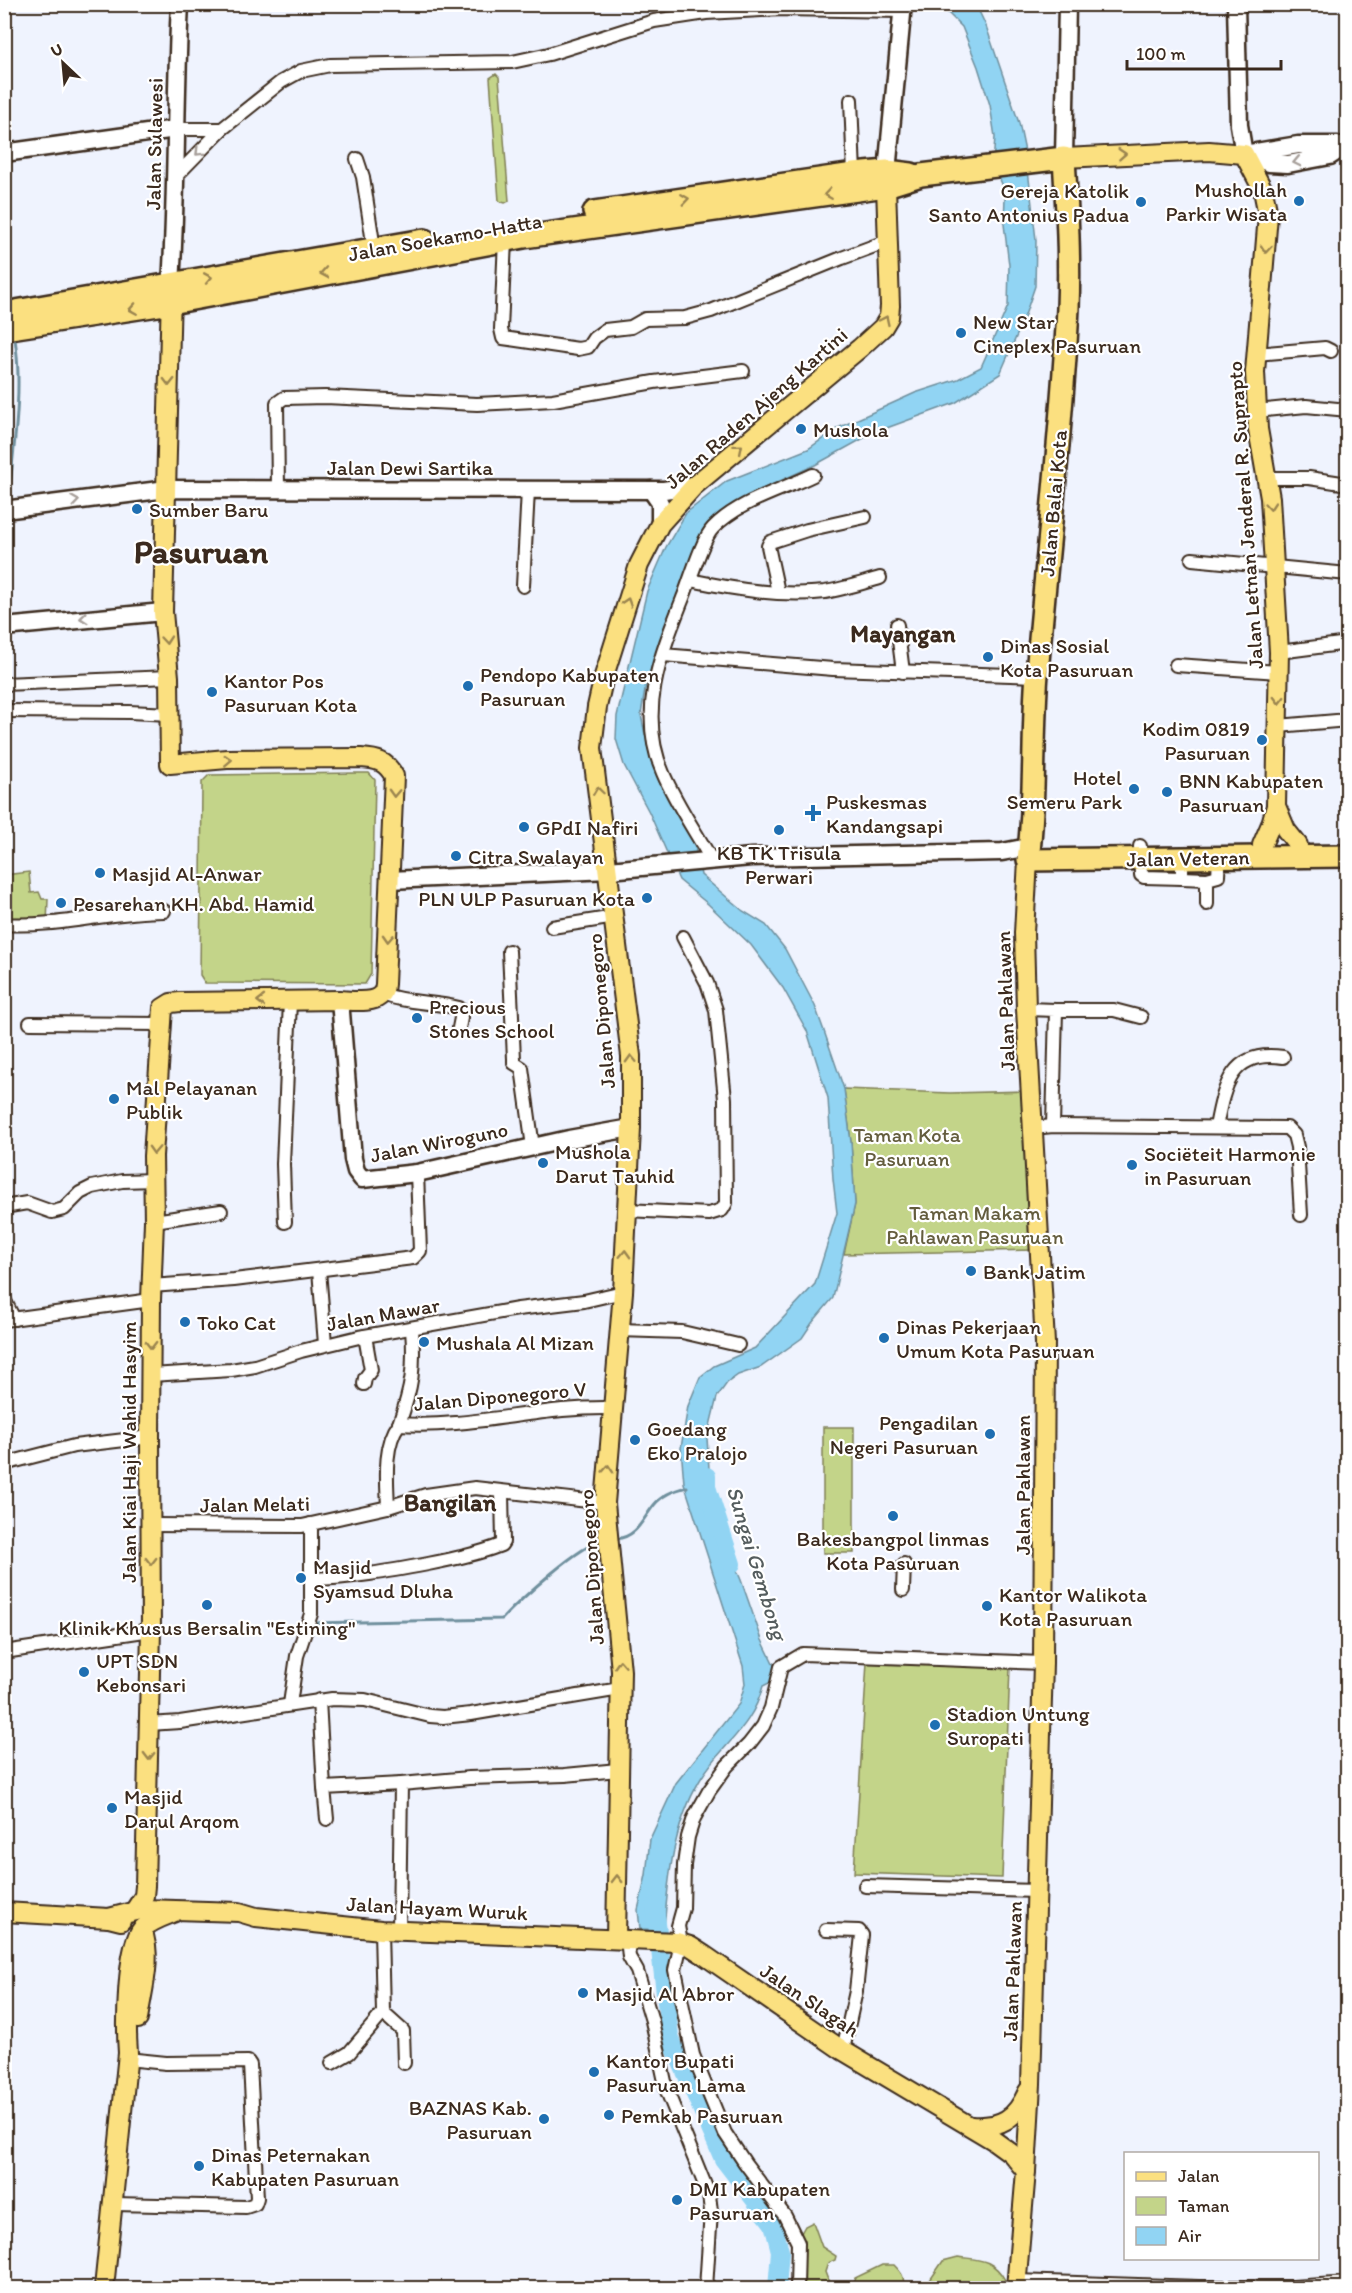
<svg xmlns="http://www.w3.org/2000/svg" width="1352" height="2293" font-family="Itim,sans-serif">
<rect width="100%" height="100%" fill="#eff3fe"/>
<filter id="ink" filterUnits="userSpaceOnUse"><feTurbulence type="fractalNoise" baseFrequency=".0167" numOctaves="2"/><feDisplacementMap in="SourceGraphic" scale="12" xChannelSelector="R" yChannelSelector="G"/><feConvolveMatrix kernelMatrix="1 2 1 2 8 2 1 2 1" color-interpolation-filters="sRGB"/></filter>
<g filter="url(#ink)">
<g fill="#c3d489" stroke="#7f7f54" stroke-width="1.5">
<polygon points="496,74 499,77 509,201 505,203 499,201 490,78"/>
<polygon points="356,773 369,773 375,780 371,974 365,984 205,983 200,975 202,786 202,782 209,775"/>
<polygon points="29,872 31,893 39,892 42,899 48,899 47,924 5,924 4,875"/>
<polygon points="844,1089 950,1093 1030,1091 1036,1250 844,1254 855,1204 851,1142"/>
<rect x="823" y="1427" width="31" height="126"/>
<polygon points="867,1662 1010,1667 1002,1878 854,1873"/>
<path d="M813,2222l9,25 14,9 -1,4 -7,3 -3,9 6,16h-32c7,-15 6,-38 2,-55l4,-7z"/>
<path d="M958,2257c23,3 35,2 47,23l-2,8h-76l1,-5 15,-22z"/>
<path d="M882,2265h12c8,8 11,12 9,23h-52l4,-10z"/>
</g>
<path fill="#91d4f3" stroke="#6f909e" stroke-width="1.5" d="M940,5h36l10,21 33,97 8,38 9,79 -1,46 -12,35 -23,53 -45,29 -82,30 -58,32 -57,26 -40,25 -17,18 -55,149 -5,32 7,34 16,40 29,48 8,38 42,36 23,14 19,24 30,57 9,25 20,58 7,53 4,62 -22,94 -21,25 -10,15 -41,29 -23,8 -11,8 -10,14 -10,41 4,61 11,36 19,45 21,60 12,25 1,15 -12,6c-11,43 -42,59 -63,94 -27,46 -32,98 -36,150l-24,-1 -2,-19 8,-35 4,-36 26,-56 63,-79 6,-20 -2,-18 -59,-183 -3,-35 7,-42 12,-29 14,-11 41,-18 60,-64 22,-71 -4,-34 -5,-81 -21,-67 -24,-43 -32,-43 -43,-41 -29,-24 -30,-68 -25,-47 -8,-26 1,-23 30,-125 19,-44 20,-34 41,-32 81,-32 30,-21 77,-35 43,-14 23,-12 27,-61 1,-41 -5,-41 1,-26 -3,-14 -9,-20 2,-27 -5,-32 -12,-38 -16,-40z"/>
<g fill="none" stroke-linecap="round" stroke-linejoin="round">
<g stroke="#6f909e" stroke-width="3">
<polyline points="4,78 8,148"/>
<polyline points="4,210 8,158"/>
<polyline points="4,231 9,304"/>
<path d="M8,504c5,-51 16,-120 6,-170"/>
<polyline points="4,536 7,517"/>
<path d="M616,1539c21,-2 26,-19 38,-34 8,-10 20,-15 33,-18"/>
<path d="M312,1623l190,-4c17,-18 79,-76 101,-78"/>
</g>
<g stroke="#91d4f3" stroke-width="18">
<polyline points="707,1476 707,1487 732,1564"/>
<polyline points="655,1906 670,2037 723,2159 773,2224 780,2251 777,2288"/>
</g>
<g stroke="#3b2a1e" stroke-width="16">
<g id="street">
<polyline points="851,100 854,174"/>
<polyline points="176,129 222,129"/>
<polyline points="357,159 363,177 374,249"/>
<polyline points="177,175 222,129 281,82 301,71 330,65 512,62 549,54 654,21 706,13 782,9 902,11"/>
<polyline points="505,240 501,329 503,338 578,349 588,347 594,338 605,330 631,327 645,319 685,318 711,311 842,258 888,241"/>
<polyline points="1256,354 1325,348 1331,351"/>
<polyline points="1256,411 1306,406 1348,410"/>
<polyline points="1266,478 1309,478 1348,484"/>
<polyline points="278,489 277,403 284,398 325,397 477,404 553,400 654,382 743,371"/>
<polyline points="1192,559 1348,574"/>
<path d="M690,580c43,9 91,17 135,12 19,-3 37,-9 55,-14"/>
<polyline points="523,586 528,490"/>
<polyline points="778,592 768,546 770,542 807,530 865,517"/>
<polyline points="897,625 903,672"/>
<polyline points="1279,652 1348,643"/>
<polyline points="663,655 833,669 1037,676"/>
<polyline points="1176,665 1279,672"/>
<polyline points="4,684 169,677"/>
<polyline points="4,711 129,712 170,714"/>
<polyline points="1278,726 1348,720"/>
<polyline points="1140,846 1141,875 1144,877 1182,878 1182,858"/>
<path d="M712,861c-16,-29 -36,-57 -49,-88 -26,-60 -3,-117 20,-175 7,-17 19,-59 30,-70 26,-27 67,-37 100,-53"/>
<polyline points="1182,878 1207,879"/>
<polyline points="1207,904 1207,879 1218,876 1219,858"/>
<path d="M4,924c54,4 106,-13 160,-13"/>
<polyline points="552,927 615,917"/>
<polyline points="509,951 514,1059 514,1063 522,1068 533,1147"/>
<path d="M382,994c27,10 50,7 77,14l2,10 -2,10"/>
<polyline points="1026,1009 1056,1010 1053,1126"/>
<polyline points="1056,1010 1114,1010 1141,1017"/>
<polyline points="30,1023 162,1024"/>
<path d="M1216,1127c8,-42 16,-78 67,-70"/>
<polyline points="1033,1128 1053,1126 1287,1128 1294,1135 1297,1147 1301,1215"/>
<polyline points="4,1207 27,1203 52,1212 64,1209 80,1193 92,1187 122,1181 155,1180"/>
<polyline points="626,1210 709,1214 722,1210 726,1203 725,1099 716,1010 707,983 683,937"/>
<polyline points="154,1221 221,1211"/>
<polyline points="285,1222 283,1164 290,1001"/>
<polyline points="319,1270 325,1344"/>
<polyline points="151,1286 234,1280 413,1258 420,1251 417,1173"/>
<polyline points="4,1299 14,1319"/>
<polyline points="4,1320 151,1300"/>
<path d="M412,1329c3,39 0,58 -13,95 72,5 142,-18 214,-16"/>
<polyline points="619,1330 682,1332 738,1345"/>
<polyline points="151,1375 231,1370 255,1366 301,1351 359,1337 518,1309 584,1301 623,1292"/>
<polyline points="364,1384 365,1378 371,1370 365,1336"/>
<polyline points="4,1464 74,1446 150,1437"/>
<path d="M388,1507c-1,-26 -5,-61 11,-83"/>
<polyline points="152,1525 302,1526 388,1507 426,1495 475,1488 605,1503"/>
<path d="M313,1579c39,-1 77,-8 115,-15 25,-5 50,-10 73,-19l2,-3 -1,-50"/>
<polyline points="903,1590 904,1564"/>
<polyline points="4,1652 151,1630"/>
<polyline points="319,1700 324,1788"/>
<polyline points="290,1704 297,1656 311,1614 311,1524"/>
<polyline points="149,1724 180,1722 332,1699 365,1700 430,1716 443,1717 471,1714 620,1689"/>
<polyline points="327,1819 324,1788 401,1784"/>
<polyline points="865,1886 1038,1891"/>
<polyline points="826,1930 859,1931 862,1935 856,1991 843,2050"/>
<polyline points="399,1931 401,1784 469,1778 565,1775 618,1770"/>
<polyline points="627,1938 629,1957 637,1971 652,2021 667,2091 709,2195 711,2211 706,2288"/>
<polyline points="383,2013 403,2031 404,2063"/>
<polyline points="332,2063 349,2053 383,2013 381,1930"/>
<polyline points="114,2204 246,2207 255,2204 257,2198 250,2065 248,2062 166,2063 127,2059"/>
<polyline points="1016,2281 1199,2287 1293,2287 1348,2283"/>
<polyline points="797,2288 798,2243 785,2216 745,2163 725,2133 693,2055 675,1970 681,1943 678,1926 683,1908 684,1865 688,1837 694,1818 709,1791 727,1766 749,1744 763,1726 771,1708 781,1667 803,1654 1043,1663"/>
</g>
</g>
<g stroke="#3b2a1e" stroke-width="21">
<g id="secondary">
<polyline points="1236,4 1239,125 1244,154"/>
<polyline points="4,153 176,129"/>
<polyline points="1244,154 1269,163 1288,164 1330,156 1348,144"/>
<polyline points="1244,154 1298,145 1338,145"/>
<polyline points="1064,158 1067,4"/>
<polyline points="886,182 903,4"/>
<path d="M171,284c6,-93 4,-186 9,-280"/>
<polyline points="651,490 660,503 660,524"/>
<polyline points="4,510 167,489 664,490 695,485"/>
<polyline points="4,627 163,612"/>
<polyline points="390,880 609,870 751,857 1002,852 1029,847"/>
<polyline points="340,1000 353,1159 356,1171 362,1179 417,1173 569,1139 631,1128"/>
</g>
</g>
<g stroke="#3b2a1e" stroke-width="22">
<g id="primary">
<polyline points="1064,158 1209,151 1244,154 1263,190 1268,215 1255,372 1258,429 1270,498 1279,652 1276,806 1271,824 1262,845"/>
<polyline points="1276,806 1286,830 1298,845"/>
<path d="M135,1910l9,-14 1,-10 6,-256 -1,-193 1,-137 3,-79 -1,-65 10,-148 8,-5 9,-1 160,-2c16,1 44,6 45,-16l9,-208c-8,-15 -17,-17 -33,-18l-134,1 -57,5 -1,-87 -6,-65 8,-321"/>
<polyline points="4,1912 109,1918 121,1921"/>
<polyline points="109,1918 144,1909 239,1912 256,1917 381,1930 677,1942 690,1946 704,1955 842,2050 993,2140 1011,2153 1026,2171"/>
<polyline points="616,1938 621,1671 605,1503 623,1292 631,1128 631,1056 592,748 597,707 604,676 639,565 660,524 695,485 860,348 883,327 889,317 890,306 886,186"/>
<path d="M138,2019c4,-28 15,-62 4,-89"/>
<path d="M971,2126c30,2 45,-7 57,-35"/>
<path d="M104,2288l24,-235c-2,-25 -2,-106 14,-124 8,-8 23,-13 33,-17"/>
<polyline points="1016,2288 1026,2171 1031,2084 1043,1663 1045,1343 1026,1009 1024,933 1028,860"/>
</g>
</g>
<g stroke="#3b2a1e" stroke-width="26">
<g id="highway">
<polyline points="594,212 854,174 887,171 911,174"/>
<polyline points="4,313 424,240"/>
<path d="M4,329l167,-26 353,-66 362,-51 35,-11 143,-17c3,50 6,100 4,150 -6,122 -21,244 -31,366 -5,62 -1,124 -9,186l320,-4"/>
</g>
</g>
<use href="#street" stroke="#fff" stroke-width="12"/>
<use href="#secondary" stroke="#fff" stroke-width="16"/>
<use href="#primary" stroke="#fbe080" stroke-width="18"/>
<use href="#highway" stroke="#fbe080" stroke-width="21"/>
</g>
<defs><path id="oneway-chevron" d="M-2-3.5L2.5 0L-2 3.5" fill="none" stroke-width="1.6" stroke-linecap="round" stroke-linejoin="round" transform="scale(1.5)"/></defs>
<g stroke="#a79f9a">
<use href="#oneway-chevron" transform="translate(199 152) rotate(135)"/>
<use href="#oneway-chevron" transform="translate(1297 162) rotate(168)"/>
<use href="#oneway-chevron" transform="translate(75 501) rotate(-8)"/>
<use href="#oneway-chevron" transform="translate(84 618) rotate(174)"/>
</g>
<g stroke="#9b854f">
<use href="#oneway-chevron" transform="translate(1122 154) rotate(-4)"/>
<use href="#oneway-chevron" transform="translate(828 194) rotate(172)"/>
<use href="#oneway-chevron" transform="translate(685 199) rotate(-8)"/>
<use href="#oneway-chevron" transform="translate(1266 249) rotate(95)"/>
<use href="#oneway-chevron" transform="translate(324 273) rotate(170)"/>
<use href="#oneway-chevron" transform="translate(208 278) rotate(-10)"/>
<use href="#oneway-chevron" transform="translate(133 309) rotate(171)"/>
<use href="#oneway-chevron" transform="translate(885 320) rotate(-65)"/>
<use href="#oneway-chevron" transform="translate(169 382) rotate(91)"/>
<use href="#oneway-chevron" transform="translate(739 448) rotate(-40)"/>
<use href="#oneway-chevron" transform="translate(1270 506) rotate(85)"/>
<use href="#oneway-chevron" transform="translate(627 602) rotate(-72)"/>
<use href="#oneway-chevron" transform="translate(166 640) rotate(85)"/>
<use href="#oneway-chevron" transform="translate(1279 700) rotate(91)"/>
<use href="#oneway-chevron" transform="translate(228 760) rotate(-3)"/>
<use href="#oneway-chevron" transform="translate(598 791) rotate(-98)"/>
<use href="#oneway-chevron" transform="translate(394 793) rotate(92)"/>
<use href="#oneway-chevron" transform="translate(388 938) rotate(93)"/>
<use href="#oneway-chevron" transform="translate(261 1001) rotate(180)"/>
<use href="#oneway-chevron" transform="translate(631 1059) rotate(-92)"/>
<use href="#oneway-chevron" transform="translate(154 1150) rotate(92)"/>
<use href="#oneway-chevron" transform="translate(625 1254) rotate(-88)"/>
<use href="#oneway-chevron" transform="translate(151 1345) rotate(90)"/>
<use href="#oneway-chevron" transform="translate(608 1469) rotate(-86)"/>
<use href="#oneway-chevron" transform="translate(151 1561) rotate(90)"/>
<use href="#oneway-chevron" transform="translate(620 1664) rotate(-93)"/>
<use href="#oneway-chevron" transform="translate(149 1756) rotate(91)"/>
<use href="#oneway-chevron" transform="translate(617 1879) rotate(-90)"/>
</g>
</g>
<g fill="#1f6fb2" stroke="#fff" stroke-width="2">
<circle cx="1299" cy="201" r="6"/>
<circle cx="1141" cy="202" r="6"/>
<circle cx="961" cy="333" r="6"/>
<circle cx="801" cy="429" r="6"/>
<circle cx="137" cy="509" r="6"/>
<circle cx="988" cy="657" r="6"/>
<circle cx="468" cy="686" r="6"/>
<circle cx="212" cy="692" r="6"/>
<circle cx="1262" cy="740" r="6"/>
<circle cx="1134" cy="789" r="6"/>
<circle cx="1167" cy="792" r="6"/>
<path d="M810 804h6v6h6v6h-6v6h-6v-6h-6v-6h6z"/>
<circle cx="524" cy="827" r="6"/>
<circle cx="779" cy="830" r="6"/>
<circle cx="456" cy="856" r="6"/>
<circle cx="100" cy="873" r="6"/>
<circle cx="647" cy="898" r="6"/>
<circle cx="61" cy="903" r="6"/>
<circle cx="417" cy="1018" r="6"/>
<circle cx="114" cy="1099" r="6"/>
<circle cx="543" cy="1163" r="6"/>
<circle cx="1132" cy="1165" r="6"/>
<circle cx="971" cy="1271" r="6"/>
<circle cx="185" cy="1322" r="6"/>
<circle cx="884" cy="1338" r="6"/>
<circle cx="424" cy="1342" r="6"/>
<circle cx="990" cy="1434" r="6"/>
<circle cx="635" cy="1440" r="6"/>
<circle cx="893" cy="1516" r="6"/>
<circle cx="301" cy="1578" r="6"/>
<circle cx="207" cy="1605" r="6"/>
<circle cx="987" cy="1606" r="6"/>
<circle cx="84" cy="1672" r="6"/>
<circle cx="935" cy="1725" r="6"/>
<circle cx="112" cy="1808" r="6"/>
<circle cx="583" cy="1993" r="6"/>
<circle cx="594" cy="2072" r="6"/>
<circle cx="609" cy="2115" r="6"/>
<circle cx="544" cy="2119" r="6"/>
<circle cx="199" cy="2166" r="6"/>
<circle cx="677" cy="2200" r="6"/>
</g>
<g text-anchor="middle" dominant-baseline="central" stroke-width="4.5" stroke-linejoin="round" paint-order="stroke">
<g font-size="21" fill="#3b2a1e" stroke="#fff">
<text transform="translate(154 144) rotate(-89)">Jalan Sulawesi</text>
<text transform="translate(445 237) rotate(-10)">Jalan Soekarno-Hatta</text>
<text transform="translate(756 408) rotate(-41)">Jalan Raden Ajeng Kartini</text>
<text x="410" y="467">Jalan Dewi Sartika</text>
<text transform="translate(1053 503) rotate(-85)">Jalan Balai Kota</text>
<text transform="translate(1245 515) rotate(-94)">Jalan Letnan Jenderal R. Suprapto</text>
<text transform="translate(1188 858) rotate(-1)">Jalan Veteran</text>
<text transform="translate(1005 1001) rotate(-92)">Jalan Pahlawan</text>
<text transform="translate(601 1011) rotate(-95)">Jalan Diponegoro</text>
<text transform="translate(439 1142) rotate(-11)">Jalan Wiroguno</text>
<text transform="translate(383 1314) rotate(-10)">Jalan Mawar</text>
<text transform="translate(500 1396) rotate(-5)">Jalan Diponegoro V</text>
<text transform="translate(128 1452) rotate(-90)">Jalan Kiai Haji Wahid Hasyim</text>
<text transform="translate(1022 1485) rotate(-90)">Jalan Pahlawan</text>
<text transform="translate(255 1504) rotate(-1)">Jalan Melati</text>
<text transform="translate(591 1567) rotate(-94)">Jalan Diponegoro</text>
<text transform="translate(437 1908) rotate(3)">Jalan Hayam Wuruk</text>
<text transform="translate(1012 1971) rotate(-88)">Jalan Pahlawan</text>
<text transform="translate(810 2000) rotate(34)">Jalan Slagah</text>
</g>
<g font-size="21" fill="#3b2a1e" stroke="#fff" text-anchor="start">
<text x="1287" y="189" text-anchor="end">Mushollah<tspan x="1287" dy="24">Parkir Wisata</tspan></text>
<text x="1129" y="190" text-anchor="end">Gereja Katolik<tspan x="1129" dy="24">Santo Antonius Padua</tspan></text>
<text x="973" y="321">New Star<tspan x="973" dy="24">Cineplex Pasuruan</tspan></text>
<text x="813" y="429">Mushola</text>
<text x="149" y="509">Sumber Baru</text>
<text x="1000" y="645">Dinas Sosial<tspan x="1000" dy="24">Kota Pasuruan</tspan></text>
<text x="480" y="674">Pendopo Kabupaten<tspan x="480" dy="24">Pasuruan</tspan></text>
<text x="224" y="680">Kantor Pos<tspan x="224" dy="24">Pasuruan Kota</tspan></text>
<text x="1250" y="728" text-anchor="end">Kodim 0819<tspan x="1250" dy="24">Pasuruan</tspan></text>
<text x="1122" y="777" text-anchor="end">Hotel<tspan x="1122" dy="24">Semeru Park</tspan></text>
<text x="1179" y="780">BNN Kabupaten<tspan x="1179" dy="24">Pasuruan</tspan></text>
<text x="826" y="801">Puskesmas<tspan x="826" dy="24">Kandangsapi</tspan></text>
<text x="536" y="827">GPdI Nafiri</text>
<text x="779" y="852" text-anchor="middle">KB TK Trisula<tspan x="779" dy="24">Perwari</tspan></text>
<text x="468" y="856">Citra Swalayan</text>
<text x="112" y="873">Masjid Al-Anwar</text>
<text x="635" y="898" text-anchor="end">PLN ULP Pasuruan Kota</text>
<text x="73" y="903">Pesarehan KH. Abd. Hamid</text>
<text x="429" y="1006">Precious<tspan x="429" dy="24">Stones School</tspan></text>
<text x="126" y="1087">Mal Pelayanan<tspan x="126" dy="24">Publik</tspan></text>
<text x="555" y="1151">Mushola<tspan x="555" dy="24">Darut Tauhid</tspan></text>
<text x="1144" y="1153">Sociëteit Harmonie<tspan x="1144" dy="24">in Pasuruan</tspan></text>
<text x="983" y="1271">Bank Jatim</text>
<text x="197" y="1322">Toko Cat</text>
<text x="896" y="1326">Dinas Pekerjaan<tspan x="896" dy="24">Umum Kota Pasuruan</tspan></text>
<text x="436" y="1342">Mushala Al Mizan</text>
<text x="978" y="1422" text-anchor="end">Pengadilan<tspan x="978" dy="24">Negeri Pasuruan</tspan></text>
<text x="647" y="1428">Goedang<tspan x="647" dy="24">Eko Pralojo</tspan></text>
<text x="893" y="1538" text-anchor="middle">Bakesbangpol linmas<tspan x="893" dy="24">Kota Pasuruan</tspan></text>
<text x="313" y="1566">Masjid<tspan x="313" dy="24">Syamsud Dluha</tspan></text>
<text x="999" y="1594">Kantor Walikota<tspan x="999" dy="24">Kota Pasuruan</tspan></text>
<text x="207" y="1627" text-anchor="middle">Klinik Khusus Bersalin "Estining"</text>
<text x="96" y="1660">UPT SDN<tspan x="96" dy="24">Kebonsari</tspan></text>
<text x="947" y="1713">Stadion Untung<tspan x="947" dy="24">Suropati</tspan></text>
<text x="124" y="1796">Masjid<tspan x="124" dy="24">Darul Arqom</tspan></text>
<text x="595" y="1993">Masjid Al Abror</text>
<text x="606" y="2060">Kantor Bupati<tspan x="606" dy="24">Pasuruan Lama</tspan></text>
<text x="532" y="2107" text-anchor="end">BAZNAS Kab.<tspan x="532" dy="24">Pasuruan</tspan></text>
<text x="621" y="2115">Pemkab Pasuruan</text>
<text x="211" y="2154">Dinas Peternakan<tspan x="211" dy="24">Kabupaten Pasuruan</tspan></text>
<text x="689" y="2188">DMI Kabupaten<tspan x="689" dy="24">Pasuruan</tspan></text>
</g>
<g font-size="21" fill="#645d3e" stroke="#fff">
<text x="907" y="1134">Taman Kota<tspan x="907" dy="24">Pasuruan</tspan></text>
<text x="975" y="1212">Taman Makam<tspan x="975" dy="24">Pahlawan Pasuruan</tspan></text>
</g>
<g font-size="22" font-style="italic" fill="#555d5e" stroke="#fff">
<text transform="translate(757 1563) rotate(73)">Sungai Gembong</text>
</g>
<g font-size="24" font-weight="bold" fill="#3b2a1e" stroke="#fff">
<text x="903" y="633">Mayangan</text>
<text x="450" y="1502">Bangilan</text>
</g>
<g font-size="33" font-weight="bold" fill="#3b2a1e" stroke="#fff">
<text x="201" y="551">Pasuruan</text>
</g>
</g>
<rect width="1352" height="2293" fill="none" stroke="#fff" stroke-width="24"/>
<rect x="12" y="12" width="1328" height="2269" fill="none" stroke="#3b2a1e" stroke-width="2" filter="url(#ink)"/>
<rect x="1124" y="2152" width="195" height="108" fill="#ffffff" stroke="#b1aaa5" stroke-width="1.5"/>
<rect x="1136" y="2172" width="30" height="9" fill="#fbe080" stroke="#b1aaa5" stroke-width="1.5"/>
<text x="1178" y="2182" font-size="18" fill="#3b2a1e">Jalan</text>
<rect x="1136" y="2197" width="30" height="18" fill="#c3d489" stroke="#b1aaa5" stroke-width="1.5"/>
<text x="1178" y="2212" font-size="18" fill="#3b2a1e">Taman</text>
<rect x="1136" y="2227" width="30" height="18" fill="#91d4f3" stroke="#b1aaa5" stroke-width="1.5"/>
<text x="1178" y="2242" font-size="18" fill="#3b2a1e">Air</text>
<g transform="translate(63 63) rotate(334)" stroke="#ffffff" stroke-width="4.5" paint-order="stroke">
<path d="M0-4.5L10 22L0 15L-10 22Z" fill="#3b2a1e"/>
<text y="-9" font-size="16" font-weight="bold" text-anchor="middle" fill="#3b2a1e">U</text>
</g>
<path d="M1127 60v9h154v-9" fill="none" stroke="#3b2a1e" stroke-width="3"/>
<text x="1136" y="60" font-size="18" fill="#3b2a1e" stroke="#ffffff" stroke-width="4.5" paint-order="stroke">100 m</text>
</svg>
